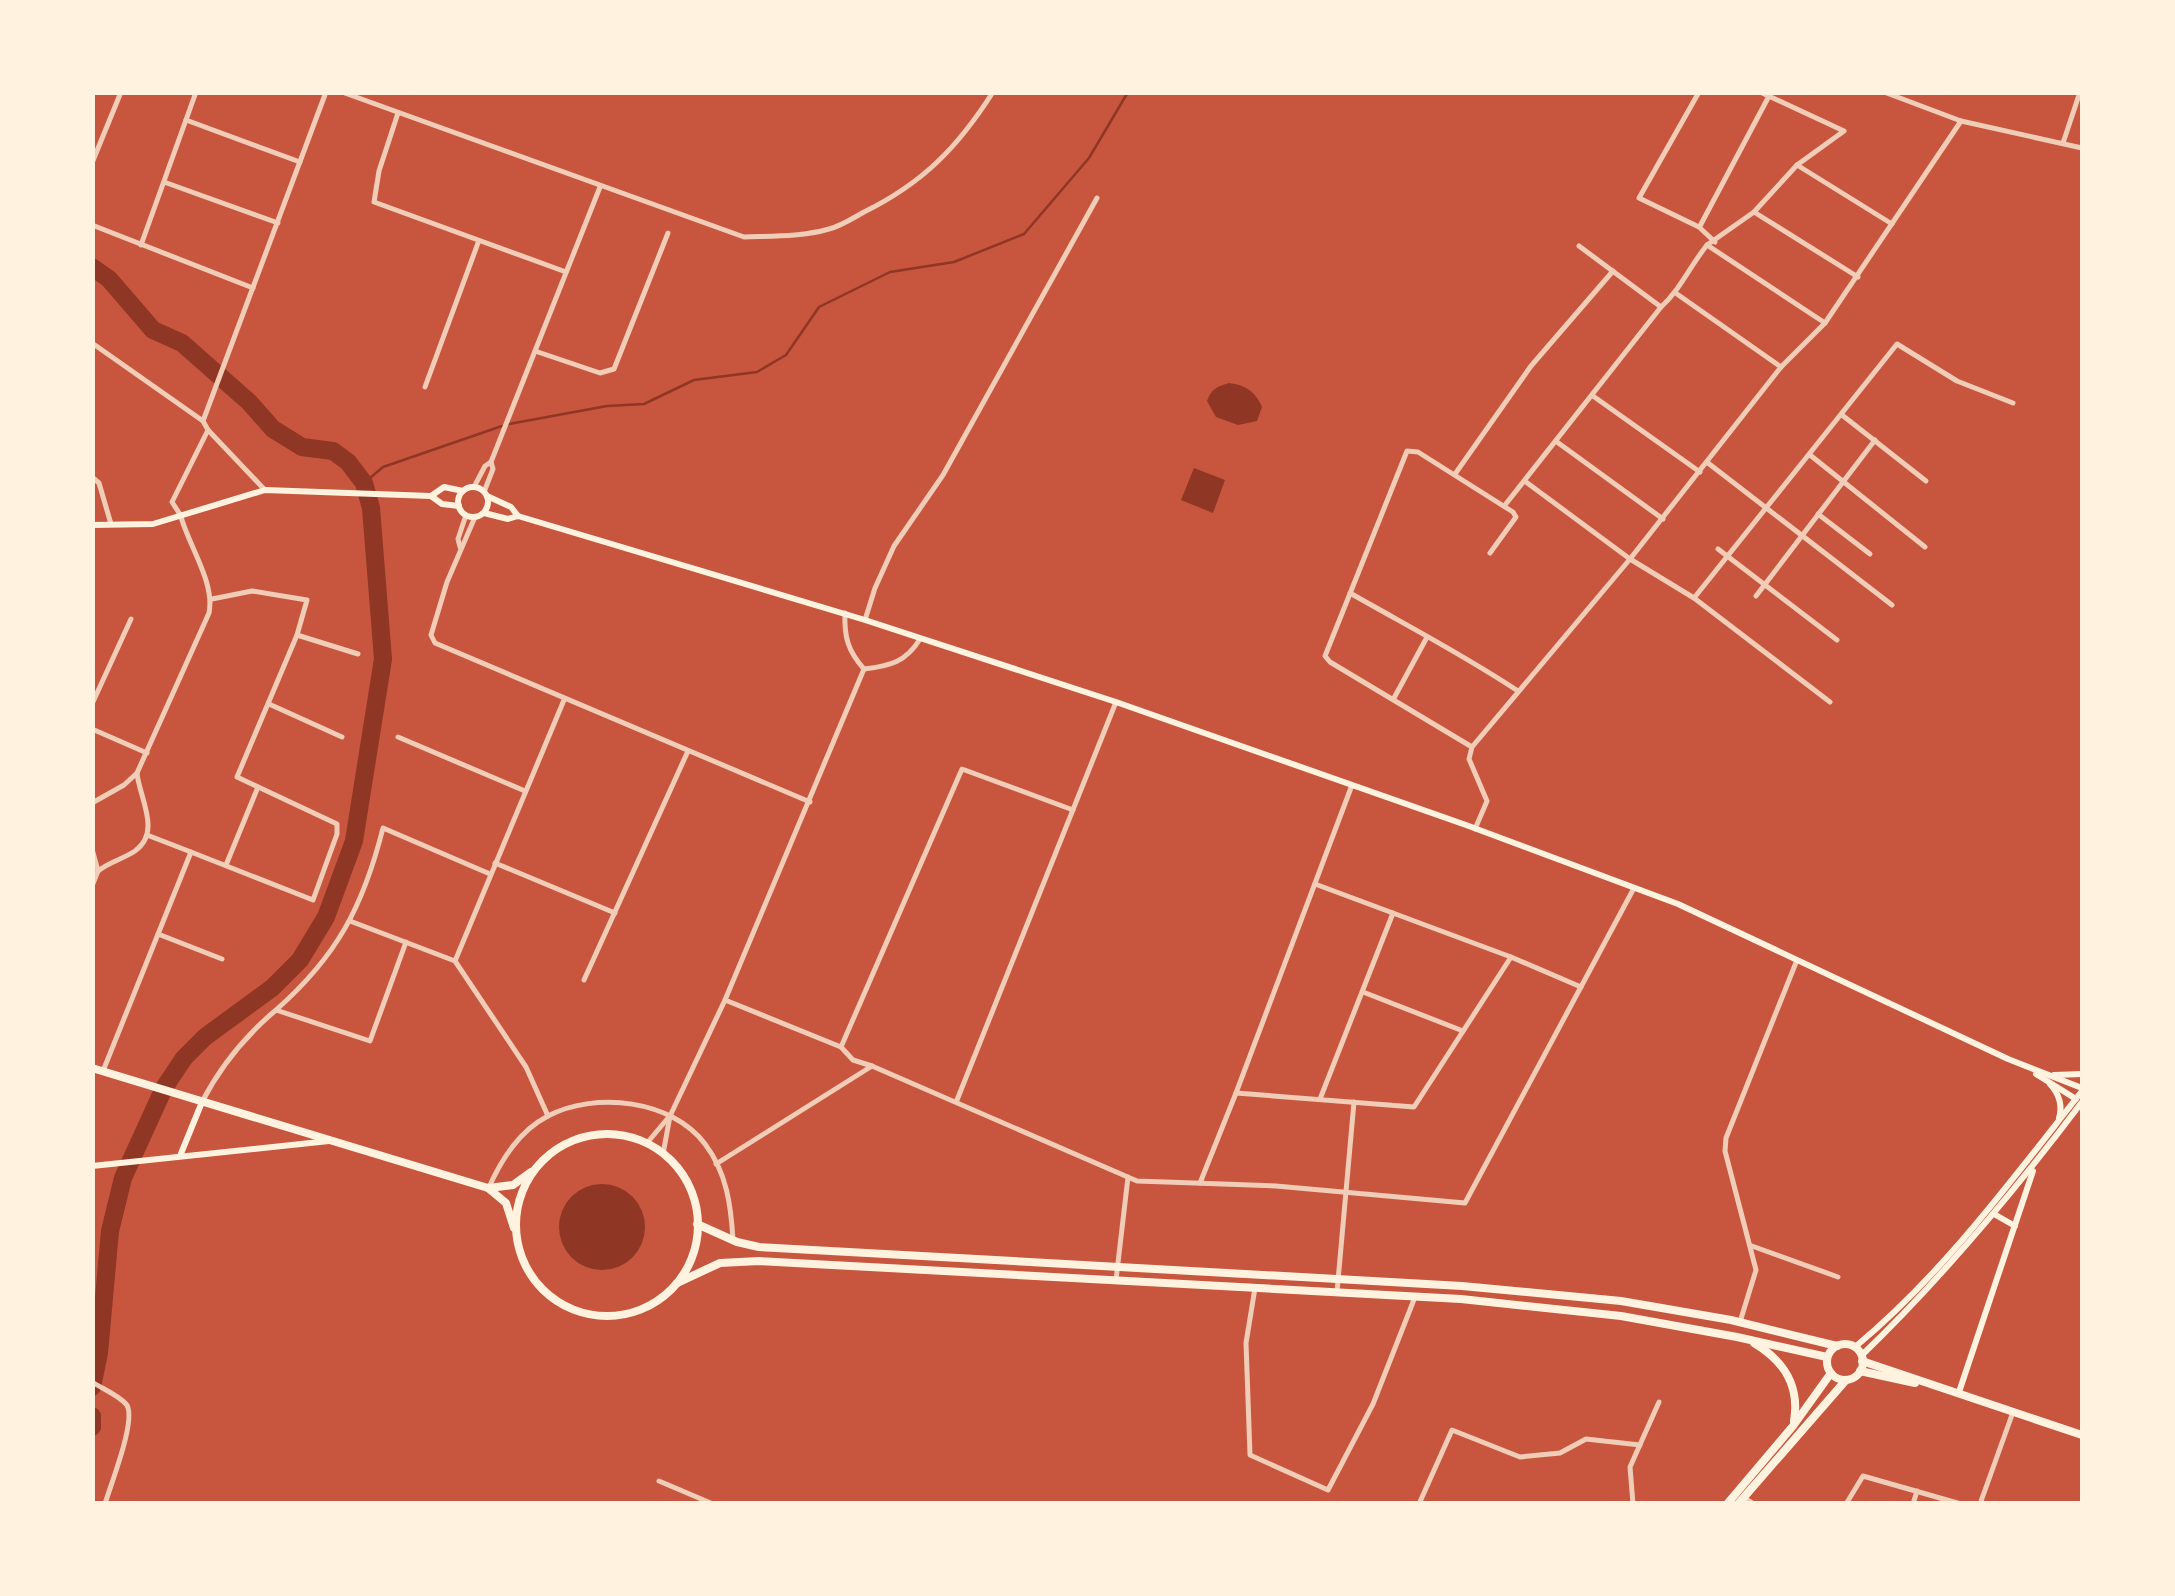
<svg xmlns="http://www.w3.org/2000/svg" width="2175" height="1596" font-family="'Roboto Condensed',sans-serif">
<rect width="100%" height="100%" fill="#c8553d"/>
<g fill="#8f3625">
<path d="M1229,383c16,2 26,8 33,24l-5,14 -19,4 -22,-8 -9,-16c4,-12 11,-15 22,-18z"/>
<polygon points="1194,468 1225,480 1213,513 1181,500"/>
<circle cx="602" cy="1227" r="43"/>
</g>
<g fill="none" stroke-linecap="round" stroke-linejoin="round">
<g stroke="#8f3625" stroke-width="2.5">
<polyline points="509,424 607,406 644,404 694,380 757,372 786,355 819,307 890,272 954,262 1024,234 1089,158 1128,92"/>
<polyline points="364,483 383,467 502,426"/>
</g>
<g stroke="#8f3625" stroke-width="18">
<polyline points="92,267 109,279 153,330 182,343 249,402 273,429 302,447 333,451 348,462 364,483 371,508 383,659 354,841 326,917 300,960 272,988 205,1037 184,1058 164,1088 123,1178 110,1231 99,1353 92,1387"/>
<polyline points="92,1416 92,1427"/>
</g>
<g stroke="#f1ccb7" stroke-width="5">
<path d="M342,92l402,145c28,-1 58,0 85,-8 12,-3 24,-11 35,-17 59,-29 94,-65 129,-120"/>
<polyline points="1699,92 1639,198 1699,227 1715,242"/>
<polyline points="1884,92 1961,121 2082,148"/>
<polyline points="398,113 379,171 374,202 566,272"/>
<polyline points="186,120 300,162"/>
<polyline points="2063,143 2080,92"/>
<polyline points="92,163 121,92"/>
<polyline points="1797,165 1892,224"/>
<polyline points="164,182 278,223"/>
<polyline points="1754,212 1797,165 1844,131 1760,92"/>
<polyline points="92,225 253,288"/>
<polyline points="1700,226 1769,96"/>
<polyline points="141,245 196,92"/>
<polyline points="1579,246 1661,307"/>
<polyline points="1677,294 1781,367"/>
<polyline points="1825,323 1707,245 1754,212 1858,277"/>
<polyline points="535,351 600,373 614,369 668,233"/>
<polyline points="425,387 478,243"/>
<polyline points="1593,396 1700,472"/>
<polyline points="1842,415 1926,481"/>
<polyline points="203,421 326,92"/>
<polyline points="1557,442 1663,519"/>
<polyline points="1810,455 1925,547"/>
<polyline points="1708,463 1892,605"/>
<polyline points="1455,474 1531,366 1613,271"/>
<polyline points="92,477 99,483 111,524"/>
<polyline points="1526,482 1630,559 1694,598 1830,702"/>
<polyline points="474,487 485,466 491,462 600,187"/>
<polyline points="484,492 493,469 491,462"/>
<path d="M1505,505l156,-198c19,-17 29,-41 46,-62"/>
<polyline points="1818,514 1870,554"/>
<polyline points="181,516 172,502 208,430"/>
<polyline points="475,517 447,582 431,635 435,643 810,802"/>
<polyline points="460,547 458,539 466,515"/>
<polyline points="1718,549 1837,640"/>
<path d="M1350,593c56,32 114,62 168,98"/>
<polyline points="1756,596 1875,440"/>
<polyline points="1694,598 1897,344 1957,381 2013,403"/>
<polyline points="865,620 875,588 894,546 943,475 1097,198"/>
<polyline points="297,635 358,654"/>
<polyline points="1394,698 1426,639"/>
<polyline points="92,704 131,619"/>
<polyline points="269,704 342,737"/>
<polyline points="92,729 147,753"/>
<polyline points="398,737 525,791"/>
<polyline points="1472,747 1330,662 1325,656 1407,451 1418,452 1513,512 1516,517 1490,553"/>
<polyline points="1475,829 1487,801 1469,759 1472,747 1630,559 1781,367 1825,323 1961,121"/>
<polyline points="191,852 313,900 337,834 337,824 237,777 297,635 307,600 252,591 212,599"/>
<polyline points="495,863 615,913"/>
<polyline points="226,865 258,787"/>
<polyline points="1315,884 1511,957"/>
<polyline points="350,921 455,961"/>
<polyline points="158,934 222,959"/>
<polyline points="584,980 688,751"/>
<polyline points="1363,992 1463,1031"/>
<polyline points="725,1000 841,1047 853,1060 872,1066"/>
<path d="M276,1010c61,-54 87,-103 107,-182l107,46"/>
<polyline points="841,1047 962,769 1073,810"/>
<polyline points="103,1071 191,852 147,835"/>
<polyline points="1236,1093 1352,785"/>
<polyline points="1320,1099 1393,913"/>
<polyline points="957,1100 1116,702"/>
<path d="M202,1102c19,-37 42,-65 74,-92l94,31 36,-99"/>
<polyline points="548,1116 526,1067 455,961 564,700"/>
<polyline points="716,1164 872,1066 1137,1181 1276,1186 1465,1203 1634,888"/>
<polyline points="1200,1183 1236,1093 1414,1107 1511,957 1581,987"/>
<path d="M489,1187c13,-28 30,-56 59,-71 48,-25 124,-16 157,28 22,29 26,62 28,96"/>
<polyline points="1752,1246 1838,1277"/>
<polyline points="1116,1280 1128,1177"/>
<polyline points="1255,1288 1246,1343 1250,1455 1328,1490 1373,1404 1415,1297"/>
<polyline points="1337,1292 1354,1102"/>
<polyline points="1740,1322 1756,1270 1725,1151 1726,1138 1797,960"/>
<polyline points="659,1481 713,1504"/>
<polyline points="1419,1504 1452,1430 1520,1457 1560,1453 1586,1439 1640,1445"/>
<polyline points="1633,1504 1630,1467 1659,1402"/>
<polyline points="1846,1504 1863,1476 1961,1504"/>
<polyline points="1913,1504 1917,1491"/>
<polyline points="1980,1504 2013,1412"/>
</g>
<g stroke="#f1ccb7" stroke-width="5">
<polyline points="92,343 203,421 208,430 264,489"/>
<path d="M845,613c-1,24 3,38 19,56 26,-3 42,-7 56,-30"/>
<path d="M137,773l72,-160c6,-30 -19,-65 -28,-96"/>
<path d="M92,803l32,-18 13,-12c2,24 25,59 -2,78 -12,8 -26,11 -37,20l-6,-22"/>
<polyline points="92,886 98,871"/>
<polyline points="647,1143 668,1118"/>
<polyline points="663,1154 670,1116 725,1000 864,669"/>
<path d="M92,1382c11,7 26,13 34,22 12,13 -16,82 -21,100"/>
<polyline points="1743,1497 1754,1504"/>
</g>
<g stroke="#fff3e0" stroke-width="6">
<circle cx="473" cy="502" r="15"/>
<polyline points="431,496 444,487 463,491"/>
<polyline points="487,496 511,507 518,516"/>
<polyline points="484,513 508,519 518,516 865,620 1116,702 1466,825 1678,904 2008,1059 2082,1088"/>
<polyline points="92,525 153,524 265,490 431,496 442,504 459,506"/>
<polyline points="2036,1074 2076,1099"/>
<polyline points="2054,1075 2082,1074"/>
<path d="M2050,1084c9,10 13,21 9,34"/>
<polyline points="180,1156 202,1102"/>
<polyline points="92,1166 329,1141"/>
<polyline points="1994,1214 2015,1226"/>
<path d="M1855,1347c88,-73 156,-166 227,-256"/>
<path d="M1861,1356c82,-79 153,-164 221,-254"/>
<polyline points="1959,1392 2033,1171"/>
</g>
<g stroke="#fff3e0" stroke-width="8">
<polyline points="92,1068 488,1188 513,1185 531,1172"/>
<circle cx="607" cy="1225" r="91"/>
<polyline points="488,1188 506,1203 514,1228"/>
<polyline points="697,1224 737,1242 759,1247 1462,1286 1621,1301 1731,1320 1837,1346"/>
<polyline points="677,1283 720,1263 759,1261 1461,1299 1621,1316 1737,1337 1827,1357"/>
<path d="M1754,1343c30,18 46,42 40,78"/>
<circle cx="1845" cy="1362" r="18"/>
<polyline points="1862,1361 2082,1435"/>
<polyline points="1860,1371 1915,1383"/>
<polyline points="1727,1504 1793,1426 1831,1373"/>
<polyline points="1738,1504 1846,1380"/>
</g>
</g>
<rect width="2175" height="1596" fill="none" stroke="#fff3e0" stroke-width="190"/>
</svg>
